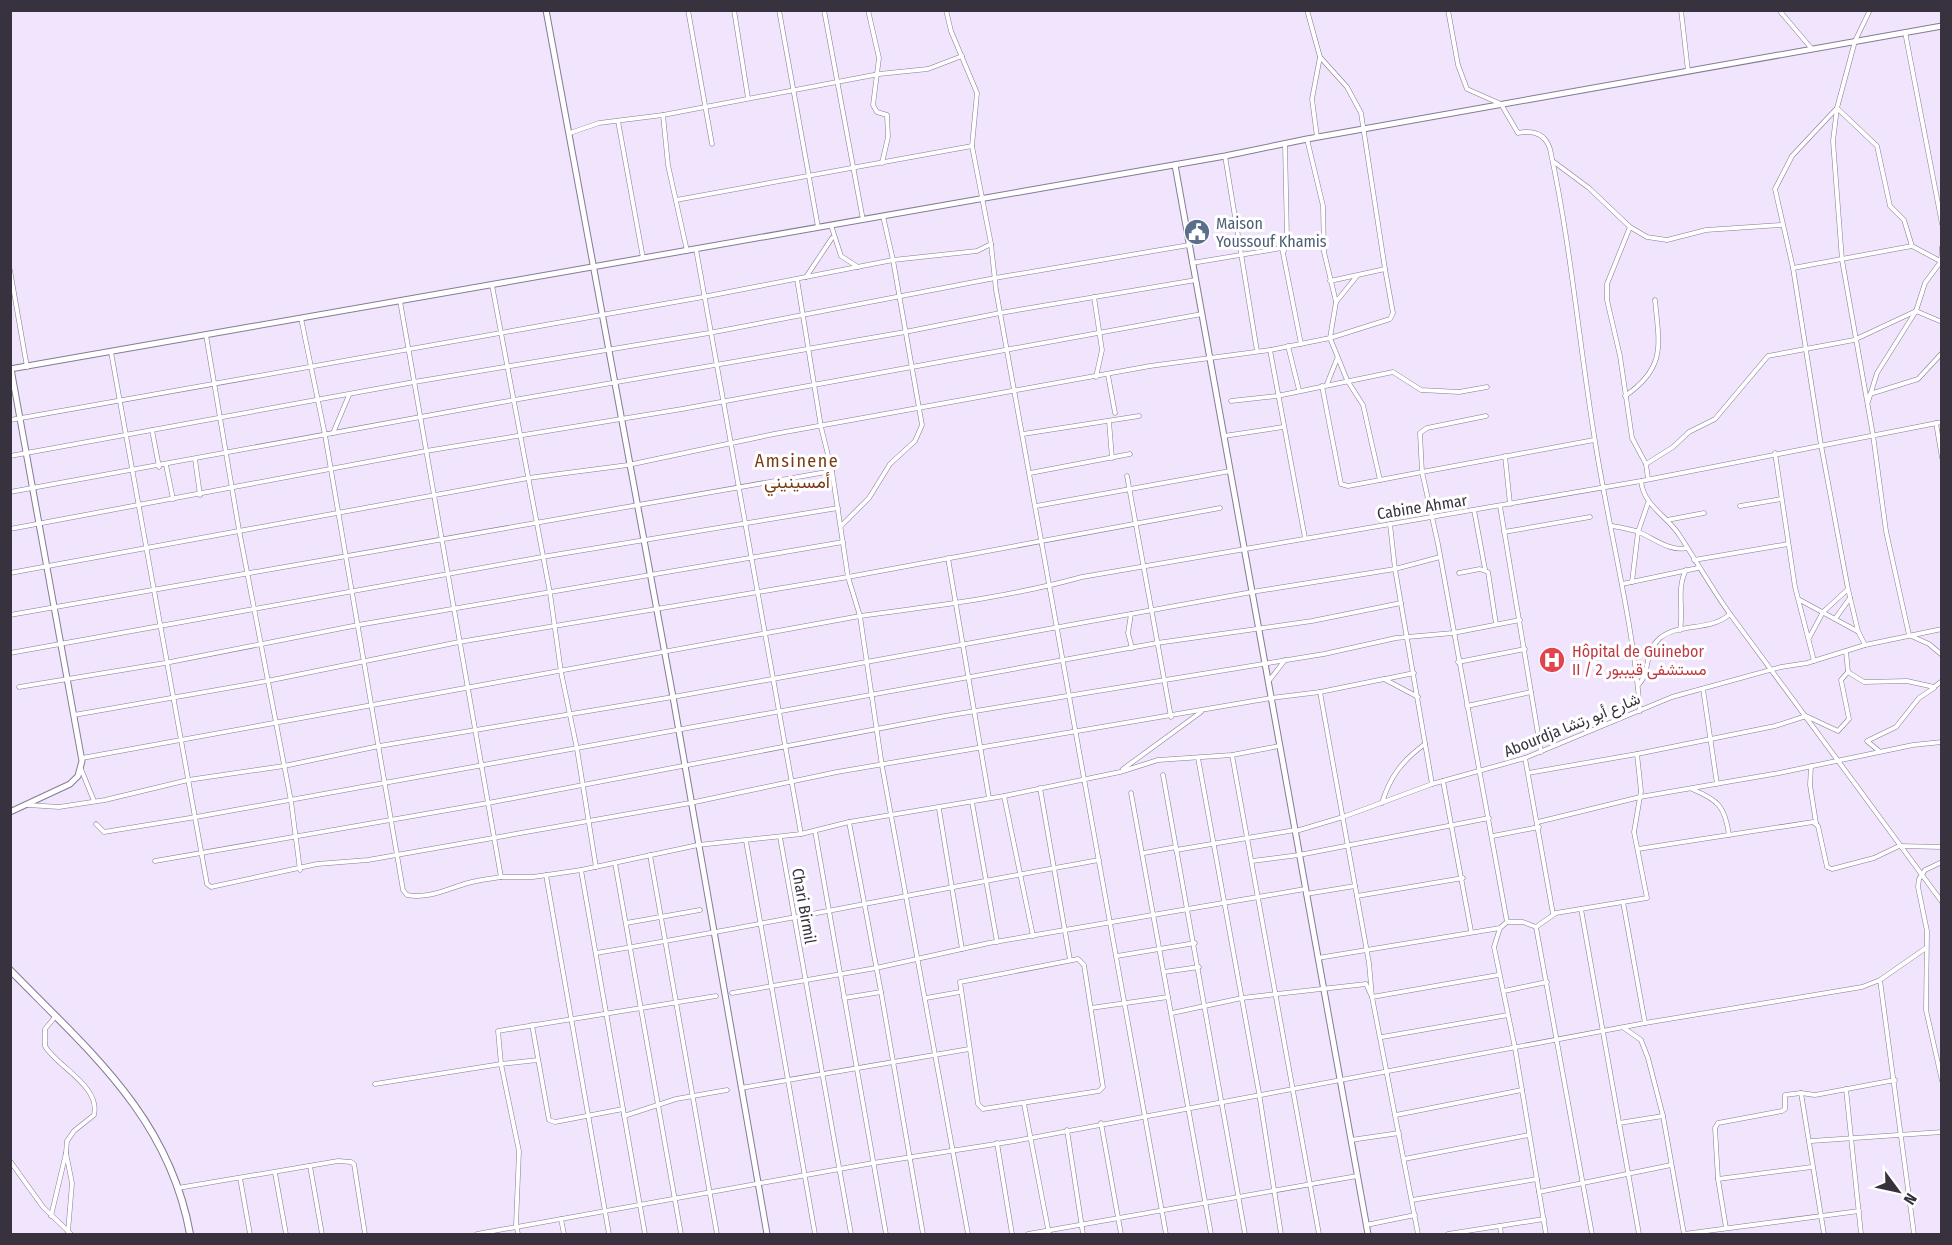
<svg xmlns="http://www.w3.org/2000/svg" width="1952" height="1245" font-family="'Fira Sans Condensed',Vazirmatn,sans-serif">
<rect width="100%" height="100%" fill="#f0e5fd"/>
<g fill="none" stroke-linecap="round" stroke-linejoin="round">
<g stroke="#867a94" stroke-width="5">
<g id="minor">
<polyline points="688,10 712,144"/>
<polyline points="734,10 748,98"/>
<polyline points="779,10 818,227"/>
<polyline points="824,10 863,220"/>
<polyline points="868,10 879,58 873,105 877,112 887,115 888,137 882,163"/>
<polyline points="946,10 951,31 977,93 972,146 991,244 996,290 1166,1234"/>
<polyline points="1307,10 1320,57 1347,87 1361,113 1385,269 1330,281"/>
<path d="M1448,10l10,55 9,24 34,15 17,29c15,-3 27,0 32,16 21,96 29,195 45,292 14,90 38,179 45,270"/>
<polyline points="1681,10 1688,71"/>
<polyline points="1779,10 1812,49"/>
<polyline points="1870,10 1855,41 1837,108 1833,141 1842,260 1873,435 1886,531 1909,635 1929,644 1942,655"/>
<polyline points="1905,32 1942,224"/>
<polyline points="1837,108 1877,146 1890,206 1904,220 1912,246"/>
<polyline points="1836,109 1792,156 1775,189 1793,268 1821,445 1848,589 1858,631 1865,645"/>
<polyline points="663,115 668,165 687,251"/>
<polyline points="618,121 643,258"/>
<polyline points="570,133 599,123 663,115 879,74 928,69 962,56"/>
<polyline points="1317,137 1312,99 1320,57"/>
<polyline points="1307,139 1323,206 1324,252 1336,302 1330,338 1347,380 1363,405 1380,480 1422,472 1438,544 1507,922"/>
<polyline points="1225,156 1257,351"/>
<polyline points="1554,162 1589,188 1630,227 1647,237 1667,240 1706,230 1781,225"/>
<polyline points="676,200 972,146"/>
<polyline points="831,225 841,256 858,267"/>
<polyline points="1630,227 1607,284 1607,300 1620,356 1632,438 1646,464 1648,479"/>
<polyline points="696,249 801,834"/>
<polyline points="1284,251 1287,239 1285,143"/>
<polyline points="1941,260 1942,247"/>
<polyline points="1192,263 1282,248 1301,344"/>
<polyline points="1793,268 1912,246 1942,262"/>
<polyline points="10,270 27,367"/>
<polyline points="806,277 832,238"/>
<path d="M797,279l24,148 11,44 16,106 12,39c74,-10 150,-19 222,-39l559,-96 301,-59"/>
<polyline points="492,285 550,593 561,672 577,749 596,867"/>
<polyline points="1094,297 1102,350 1096,377"/>
<polyline points="400,301 501,877 533,877 581,870 698,845 801,834 849,822 1004,796 1120,772 1158,760 1232,755 1279,746"/>
<polyline points="1336,302 1357,276"/>
<path d="M301,318l24,117 78,455 4,5c22,4 40,-6 61,-12 10,-3 22,-4 33,-6"/>
<polyline points="206,335 239,530 291,801 300,870"/>
<polyline points="1288,346 1299,390"/>
<polyline points="1270,350 1305,538"/>
<polyline points="111,352 207,884 211,887 317,864 368,860 493,838 690,803 837,772 1271,698 1320,692 1369,963 1372,997 1418,1234"/>
<polyline points="1108,375 1115,413"/>
<polyline points="1327,384 1337,359"/>
<polyline points="1322,386 1341,484 1348,486 1380,480"/>
<polyline points="1870,394 1918,379 1942,353"/>
<path d="M1625,396c42,-29 34,-52 30,-96"/>
<polyline points="1231,401 1277,396 1393,372 1421,390 1459,392 1487,387"/>
<polyline points="1868,402 1877,373 1916,311 1925,283 1942,260"/>
<polyline points="1486,416 1427,428 1420,433 1422,472 1594,440"/>
<polyline points="10,420 703,297 893,260 977,251 991,244"/>
<polyline points="1109,421 1112,458"/>
<polyline points="1936,423 1942,458"/>
<polyline points="152,430 159,467"/>
<polyline points="333,433 349,395"/>
<polyline points="1023,434 1139,416"/>
<polyline points="1224,436 1283,427"/>
<polyline points="1775,453 1795,587 1814,661"/>
<polyline points="10,456 414,382 709,333 995,278 1189,245"/>
<polyline points="1505,456 1510,504"/>
<polyline points="195,459 200,495"/>
<polyline points="1646,464 1673,447 1689,432 1715,419 1768,356 1854,340 1916,311 1942,322"/>
<polyline points="166,465 173,499"/>
<polyline points="1030,473 1130,454"/>
<polyline points="1127,476 1171,717"/>
<path d="M1641,481c3,26 26,34 39,55 17,26 32,53 50,78l212,288"/>
<polyline points="10,492 497,403 905,332 1000,313 1196,280"/>
<polyline points="1036,506 1230,471"/>
<polyline points="1500,506 1541,752"/>
<polyline points="1740,506 1781,499"/>
<polyline points="1474,510 1485,569"/>
<polyline points="1667,520 1704,513"/>
<polyline points="1390,524 1395,569 1432,784"/>
<polyline points="841,526 869,498 890,464 915,441 922,425 893,260 883,216"/>
<path d="M1612,526c8,1 16,3 24,5 17,6 32,21 51,17"/>
<polyline points="10,529 426,451 682,409 1202,314"/>
<polyline points="1504,532 1590,517"/>
<polyline points="948,558 989,798"/>
<polyline points="1694,560 1788,544"/>
<polyline points="10,573 528,478 628,465 774,434 1150,366 1270,350 1330,338 1390,319 1393,313 1385,269"/>
<polyline points="1459,573 1480,569 1488,572 1496,624"/>
<polyline points="1632,582 1638,532 1648,503"/>
<polyline points="1622,584 1698,568"/>
<polyline points="1800,600 1857,631"/>
<polyline points="1131,614 1128,633 1132,648"/>
<polyline points="10,615 832,471"/>
<polyline points="1835,619 1850,598"/>
<path d="M1680,630c4,-20 -4,-41 6,-60"/>
<polyline points="1809,638 1823,612 1847,590"/>
<polyline points="1846,651 1848,672"/>
<polyline points="10,653 542,557 838,508"/>
<polyline points="1458,662 1525,649"/>
<polyline points="1385,679 1414,673"/>
<polyline points="1268,682 1285,660"/>
<path d="M1639,684c11,-11 5,-32 21,-46 20,-16 50,-6 70,-24"/>
<polyline points="19,687 165,663 358,625 843,542"/>
<polyline points="1703,689 1717,784"/>
<polyline points="1320,692 1384,679 1418,697"/>
<polyline points="1467,706 1531,692"/>
<polyline points="74,715 267,681 459,642 848,577 1220,508"/>
<polyline points="1879,751 1867,741 1896,727 1919,698 1934,688"/>
<polyline points="1637,754 1775,726 1806,716 1838,731 1849,719 1841,680 1848,672 1864,682 1907,681 1934,687 1942,681"/>
<polyline points="1232,755 1319,1234"/>
<polyline points="82,758 860,616 882,766 968,1234"/>
<polyline points="1198,758 1259,1093 1281,1234"/>
<polyline points="1525,758 1553,914"/>
<polyline points="1811,766 1810,785 1816,823"/>
<polyline points="81,769 94,801"/>
<polyline points="1123,769 1201,712"/>
<polyline points="1163,775 1245,1234"/>
<polyline points="1443,781 1471,931"/>
<polyline points="1040,788 1070,960"/>
<path d="M1692,789c26,11 33,17 37,46"/>
<polyline points="1131,793 1211,1234"/>
<polyline points="1004,796 1033,936"/>
<polyline points="972,802 997,942"/>
<path d="M1382,803c8,-27 21,-43 43,-59"/>
<polyline points="28,805 59,807 105,800 188,780 284,766 379,746 673,697 1252,592 1395,569 1440,557"/>
<polyline points="939,809 962,949"/>
<polyline points="849,822 881,992 923,1234"/>
<polyline points="1538,822 1640,797 1779,773 1913,745 1942,742"/>
<polyline points="96,824 104,832 196,817 1157,643 1312,621 1401,603"/>
<polyline points="815,831 886,1234"/>
<polyline points="1296,831 1343,817 1432,784 1525,758 1672,697 1781,667 1807,663 1865,645 1942,629"/>
<polyline points="1493,836 1539,827"/>
<polyline points="780,837 851,1234"/>
<polyline points="746,841 815,1234"/>
<polyline points="1638,849 1813,822 1818,826 1827,867 1832,869 1874,858 1899,846 1942,847"/>
<polyline points="1176,850 1295,830"/>
<polyline points="1144,853 1176,847"/>
<polyline points="650,855 717,1234"/>
<polyline points="155,861 488,803 945,716 1324,654 1396,638 1453,633 1520,620"/>
<polyline points="1252,861 1299,855 1489,818"/>
<polyline points="1942,862 1925,870 1919,879 1918,887 1927,931 1926,1010 1942,1081"/>
<polyline points="615,863 681,1234"/>
<polyline points="581,870 645,1234"/>
<polyline points="546,875 609,1234"/>
<polyline points="1306,894 1355,886"/>
<polyline points="1357,896 1463,878"/>
<polyline points="1623,902 1645,1023"/>
<polyline points="1581,909 1639,1234"/>
<polyline points="626,923 700,910"/>
<polyline points="1536,927 1592,1234"/>
<polyline points="1500,928 1494,947 1515,1048 1546,1234"/>
<path d="M596,953c168,-28 335,-63 503,-93"/>
<polyline points="1117,956 1195,943"/>
<polyline points="1318,958 1500,928 1507,922 1523,922 1536,927 1556,913 1647,898 1634,832 1641,791 1637,754 1528,773"/>
<polygon points="1078,959 1084,965 1103,1087 1099,1091 983,1109 978,1104 960,982"/>
<polyline points="1164,972 1199,967"/>
<polyline points="1880,980 1914,1234"/>
<polyline points="1504,991 1547,982"/>
<polyline points="732,993 876,968 989,943 1305,889"/>
<polyline points="844,998 881,992"/>
<polyline points="926,998 960,992"/>
<polyline points="1091,1008 1168,997"/>
<polyline points="1172,1013 1242,998 1366,984 1372,997 1498,975"/>
<path d="M55,1017l-10,12v17c11,20 56,40 49,69l-20,16 -7,10 -1,12 6,30 -4,49"/>
<polyline points="532,1025 549,1120 555,1122 623,1109"/>
<polyline points="1624,1028 1641,1040 1648,1058 1663,1116 1684,1234"/>
<polyline points="1382,1037 1508,1015"/>
<polyline points="538,1060 501,1064 498,1031 716,996"/>
<polyline points="375,1084 501,1064 519,1151 516,1225"/>
<polyline points="741,1088 969,1049"/>
<polyline points="1846,1089 1861,1234"/>
<polyline points="1801,1093 1824,1234"/>
<polyline points="1024,1104 1049,1234"/>
<polyline points="1396,1115 1522,1090"/>
<polyline points="624,1116 676,1099 727,1090"/>
<polyline points="1101,1123 1121,1234"/>
<polyline points="1619,1123 1663,1116"/>
<polyline points="1067,1130 1083,1234"/>
<polyline points="1351,1140 1399,1133"/>
<polyline points="1811,1141 1942,1132"/>
<polyline points="997,1143 1012,1234"/>
<polyline points="1404,1159 1529,1135"/>
<polyline points="10,1161 43,1207 71,1234"/>
<polyline points="310,1166 322,1234"/>
<polyline points="275,1173 286,1234"/>
<polyline points="240,1178 250,1234"/>
<polyline points="1718,1179 1812,1167"/>
<polyline points="178,1188 338,1161 351,1162 354,1164 365,1234"/>
<polyline points="1539,1192 1671,1165"/>
<polyline points="1412,1200 1537,1179"/>
<polyline points="51,1216 66,1153"/>
<polyline points="561,1219 564,1234"/>
<polyline points="1366,1225 1415,1215"/>
<polyline points="1500,1226 1501,1234"/>
<polyline points="517,1228 518,1234"/>
<polyline points="1726,1228 1718,1179 1715,1128 1718,1123 1782,1111 1785,1109 1785,1095 1801,1093 1815,1095 1895,1080"/>
<polyline points="477,1234 873,1163 1015,1141 1645,1023 1862,987 1880,980 1926,948"/>
<polyline points="1028,1234 1357,1176"/>
<polyline points="1448,1234 1544,1219"/>
<polyline points="1684,1234 1859,1211"/>
</g>
</g>
<g stroke="#867a94" stroke-width="7">
<g id="tertiary">
<polyline points="546,10 673,697 767,1234"/>
<polyline points="1175,165 1368,1234"/>
<polyline points="10,369 1225,156 1307,139 1942,26"/>
<polyline points="10,812 70,784 78,776 82,761 11,369"/>
</g>
</g>
<g stroke="#867a94" stroke-width="8">
<path id="secondary" d="M10,970c79,81 159,147 180,264"/>
</g>
<use href="#minor" stroke="#fff" stroke-width="4"/>
<use href="#tertiary" stroke="#fff" stroke-width="5"/>
<use href="#secondary" stroke="#fff" stroke-width="6"/>
</g>
<defs>
<g id="civic-disc" transform="scale(1.35)"><circle r="9.5" fill="#5c6f8a" stroke="#fff"/><path d="M-.6-6.5H3V-4.5H.6V-3L4-1V1h2V6H-6V1h2V-1L-.6-3ZM-1.2 2.5V6h2.4V2.5Z" fill="#fff"/></g>
<g id="hospital-disc" transform="scale(1.35)"><circle r="9.5" fill="#e0444e" stroke="#fff"/><path d="M-5-5h3v3.5h4V-5h3V5h-3V1.5h-4V5h-3Z" fill="#fff"/></g>
</defs>
<g fill-rule="evenodd">
<use href="#civic-disc" x="1197" y="232"/>
<use href="#hospital-disc" x="1552" y="660"/>
</g>
<g text-anchor="middle" dominant-baseline="central" stroke-width="6" stroke-linejoin="round" paint-order="stroke">
<g font-size="16" fill="#4e5e75" stroke="#fff" text-anchor="start">
<text x="1216" y="223">Maison<tspan x="1216" dy="18">Youssouf Khamis</tspan></text>
</g>
<g font-size="16" fill="#38323e" stroke="#fff">
<text transform="translate(1422 507) rotate(-9)">Cabine Ahmar</text>
<text transform="translate(1572 725) rotate(-22)">Abourdja شارع أبو رتشا</text>
<text transform="translate(804 906) rotate(80)">Chari Birmil</text>
</g>
<g font-size="16" fill="#be3a42" stroke="#fff" text-anchor="start">
<text x="1572" y="651">Hôpital de Guinebor<tspan x="1572" dy="18">II / مستشفى قيببور 2</tspan></text>
</g>
<g font-size="18" letter-spacing="1.5" fill="#7a3c15" stroke="#fff">
<text x="797" y="461">Amsinene<tspan x="797" dy="21">أمسينيني</tspan></text>
</g>
</g>
<rect width="1952" height="1245" fill="none" stroke="#38323e" stroke-width="24"/>
<g transform="translate(1898 1191) rotate(123)" stroke="#ffffff" stroke-width="4.5" paint-order="stroke">
<path d="M0-4.5L10 22L0 15L-10 22Z" fill="#38323e"/>
<text y="-9" font-size="16" font-weight="bold" text-anchor="middle" fill="#38323e">N</text>
</g>
</svg>
